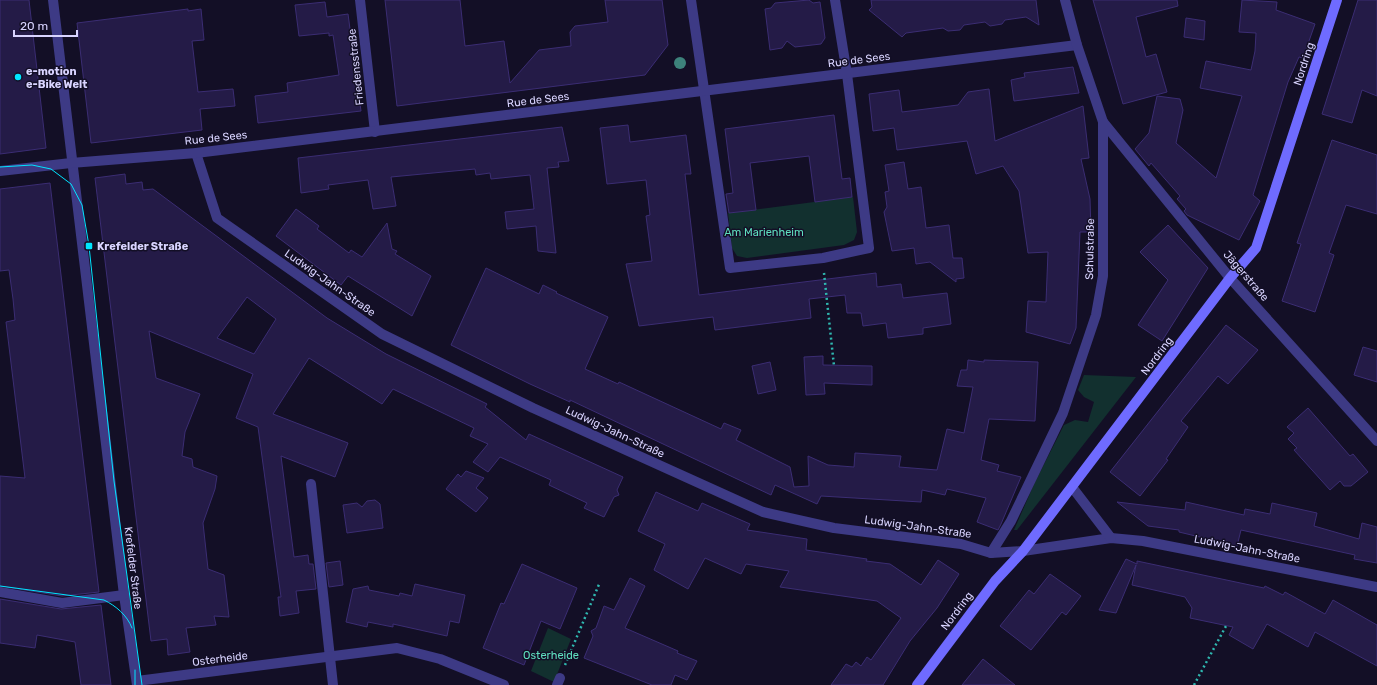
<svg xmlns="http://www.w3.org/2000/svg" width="1377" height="685" font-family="Rubik,sans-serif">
<rect width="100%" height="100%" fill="#130f26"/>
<g fill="#12302f">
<polygon points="853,197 857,232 854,240 844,245 747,258 737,256 732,248 728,213"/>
<polygon points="1084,375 1136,377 1017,530 1014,530 1035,482 1064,425 1075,420 1088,422 1094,402 1084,397 1078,390"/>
<polygon points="548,628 571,639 554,682 531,671"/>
</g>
<g fill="#241b47" stroke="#3b2d73" fill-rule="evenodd">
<polygon points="0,0 29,0 46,148 0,154"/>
<polygon points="385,0 460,0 465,46 504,41 510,83 539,50 571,46 570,32 575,26 608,22 605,0 662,0 668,45 645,75 397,106"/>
<polygon points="809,0 813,3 820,2 825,38 821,44 795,47 787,41 782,48 770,50 765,9 771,8 775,3"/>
<polygon points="871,0 1036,0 1039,25 1026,17 1005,20 1002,24 990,26 985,22 964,25 960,30 948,31 943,28 906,33 902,37 869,10 872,7"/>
<polygon points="1093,0 1177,0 1178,6 1136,17 1146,57 1156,54 1167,92 1123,104"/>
<polygon points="1242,0 1277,2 1276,10 1315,24 1303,58 1299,57 1288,82 1253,195 1260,201 1239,240 1187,215 1184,211 1186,209 1177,199 1180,196 1151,163 1149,166 1135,149 1149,133 1157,96 1180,99 1183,110 1176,143 1216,178 1242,96 1200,88 1206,61 1251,70 1255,51 1256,33 1239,32"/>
<polygon points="1358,0 1377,0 1377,96 1362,90 1352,123 1322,114"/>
<polygon points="325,2 327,17 348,14 361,111 258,123 255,96 288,92 287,83 339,75 333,35 329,36 329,33 299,36 295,5"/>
<polygon points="188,9 188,11 201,9 204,40 192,41 198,92 233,89 235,106 200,109 202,130 91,143 77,23"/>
<polygon points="1186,18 1205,21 1204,40 1184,37"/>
<polygon points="1073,67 1079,93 1014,101 1011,80 1025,77 1024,73"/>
<polygon points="989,89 995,141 1083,106 1089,158 1081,159 1090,199 1091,232 1080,232 1076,328 1070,344 1026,332 1028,301 1046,302 1048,252 1028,253 1019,191 1003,166 976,174 967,141 897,150 894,128 873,131 869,94 899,90 902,112 958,105 968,92"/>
<polygon points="834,115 842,179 850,178 852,197 815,202 809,156 750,163 756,210 729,213 726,194 733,193 725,129"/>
<polygon points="628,125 630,142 686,135 691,174 685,174 699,295 876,273 877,287 901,284 903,298 947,293 951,324 923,328 923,334 888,338 886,323 863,326 861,313 847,313 845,295 809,299 811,318 715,330 713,317 639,326 626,264 652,261 646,216 650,215 646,180 607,184 600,128"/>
<polygon points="562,127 569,161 558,162 559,167 547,168 556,253 538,251 536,226 507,229 505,212 534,209 530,175 491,179 490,173 476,175 475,169 391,177 396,206 373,209 368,180 328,185 329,189 301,193 298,158"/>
<polygon points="1332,140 1377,155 1377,214 1346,205 1329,253 1334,255 1315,312 1282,301 1301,244 1297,243"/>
<polygon points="904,162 908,189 921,187 926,228 949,225 953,258 962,258 964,278 956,279 956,282 930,262 916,264 914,248 892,251 884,212 887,207 885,192 889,191 885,165"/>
<path d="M125,174l1,10 16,-2 1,8 10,-1 174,129 59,36 101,50 -2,3 41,33 3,-6 94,43 -6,13 2,5 -5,2 -10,20 -20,-9 3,-5 -38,-18 2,-5 -51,-23 -12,15 -15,-10 15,-18 -18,-8 4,-8 -81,-39 -11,15 -73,-46 -36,56 75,29 -13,34 -54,-21 13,101 14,-2 1,9h4l3,25 -20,2 3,22 -19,3 -2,-19h3l-23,-170 -22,-9 17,-44 -104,-43 7,47 44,16 -15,38 -3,24 10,3 1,8 24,9 -2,13 -12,34 5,46 16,6 5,42 -15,-1 2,9 -30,3 4,24 -22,3 -1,-16 -16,2 -56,-463zM247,297l29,22 -22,35 -37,-16z"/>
<polygon points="50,183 99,592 62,596 0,586 0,476 25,478 6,322 15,320 13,299 9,270 0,271 0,189"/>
<polygon points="296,209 319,226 317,229 349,253 351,250 362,257 387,223 392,249 397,251 395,254 431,276 412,316 348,276 341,285 276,236"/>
<polygon points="1168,225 1208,268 1162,341 1138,325 1168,280 1140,252"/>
<polygon points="486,268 539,294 543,285 557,292 556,293 608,317 585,369 618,384 619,382 721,429 724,423 741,430 736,440 790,467 794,487 809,486 808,456 828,465 854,467 855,453 901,456 899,467 937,470 947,429 964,433 973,387 957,386 961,370 967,370 968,360 984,362 984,360 1038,362 1035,421 989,419 981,460 999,465 997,471 1021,477 1001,524 998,530 977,522 986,498 947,489 945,495 922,490 921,502 821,496 817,504 775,485 771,495 570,400 570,402 530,384 451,345"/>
<polygon points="1226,325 1258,350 1228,384 1218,376 1199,399 1181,421 1188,427 1166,459 1168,460 1140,496 1110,472"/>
<polygon points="1363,347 1377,351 1377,382 1354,375"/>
<polygon points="823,356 823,365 872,366 872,385 824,383 825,394 806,395 804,357"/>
<polygon points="770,362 776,390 758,394 752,366"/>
<polygon points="1308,408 1350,456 1353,454 1368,472 1351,486 1344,486 1340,481 1330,490 1294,450 1297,448 1288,439 1294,433 1287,427"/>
<polygon points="466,471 484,478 476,488 488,498 476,512 446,489 458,474 461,477"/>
<polygon points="656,492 698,511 702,503 750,524 747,530 807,539 806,550 867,559 866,561 890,564 921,585 938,560 959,574 937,608 910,641 883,685 831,685 846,664 852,667 856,662 861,666 867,657 871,660 901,618 877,601 780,587 789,571 746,564 741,574 705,558 688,589 654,570 665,544 638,531"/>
<polygon points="375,500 380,504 383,528 347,533 343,505 357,503 362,507 367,501"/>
<polygon points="1117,502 1185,510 1186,502 1244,515 1245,509 1270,514 1272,503 1317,513 1314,526 1359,539 1362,523 1377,527 1377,563 1354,559 1355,555 1241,530 1237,546 1179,532 1179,530 1148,526"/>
<polygon points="1126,559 1137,564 1137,561 1264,588 1265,586 1283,595 1285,592 1325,614 1333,600 1377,625 1377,666 1315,632 1308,647 1267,624 1253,649 1229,635 1233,627 1190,618 1192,608 1185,597 1132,585 1136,565 1116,613 1099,610"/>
<polygon points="340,561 343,585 329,587 326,563"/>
<polygon points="522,564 577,588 560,629 541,621 524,665 483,648 501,603 504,604"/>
<polygon points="1050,574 1081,596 1066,615 1062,612 1031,650 1000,626 1029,590 1034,594"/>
<polygon points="630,578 645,586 625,628 678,651 677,653 697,661 687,680 675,675 671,685 652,685 584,658 593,636 591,631 596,628 604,606 614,610"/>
<polygon points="415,584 465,595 459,623 450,621 447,636 393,624 393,627 368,622 367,627 346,622 353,589 368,586 369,590 399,596 400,593 412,596"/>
<polygon points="0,599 61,609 101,605 111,685 81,685 75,642 37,635 35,648 0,643"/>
<polygon points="983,659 1015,685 962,685"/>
</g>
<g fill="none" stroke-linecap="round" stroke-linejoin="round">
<g stroke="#2fb8b0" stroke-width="2.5" stroke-dasharray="2 3" stroke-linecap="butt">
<polyline points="824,273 834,366"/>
<polyline points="565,665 600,582"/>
<polyline points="1194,685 1226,626"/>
</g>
<g stroke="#3d3a85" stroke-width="10">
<polyline points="53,0 124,595 137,685"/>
<polyline points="360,0 375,132"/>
<polyline points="691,0 730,268 823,258 869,248 847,74 835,0"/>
<polyline points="1103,122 1230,278 1377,441"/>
<polyline points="196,153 217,218 382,334 533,408 763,512 834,528 961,544 991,553 1023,551 1111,538 1143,541 1377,587"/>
<polyline points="0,171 71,163 196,153 1077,45"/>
<polyline points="311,484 333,685"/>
<polyline points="1072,487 1111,538"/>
<polyline points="991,553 1011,521 1063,413 1096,315 1103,276 1103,122 1077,45 1065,0"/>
<polyline points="0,592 62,603 124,595"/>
<polyline points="137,681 397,648 440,659 504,685"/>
<polyline points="557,685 560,678"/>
</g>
<polyline stroke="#6f6bff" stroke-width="10" points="917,685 995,581 1023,551 1230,278 1256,248 1337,0"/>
<g stroke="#00e5ff" stroke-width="1">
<polyline points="0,167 32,165 51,169 71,184 82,205 89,246 114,481 142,685"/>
<path d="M0,586l104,14c12,6 23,15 28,28"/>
<polyline points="135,685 135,670"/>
</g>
</g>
<circle fill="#3d827b" cx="680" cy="63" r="6"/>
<g fill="#00e5ff" stroke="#130f26" stroke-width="1.5">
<circle cx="18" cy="77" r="4"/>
<rect x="85" y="242" width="8" height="8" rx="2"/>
</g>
<g text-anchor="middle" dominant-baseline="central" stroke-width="3" stroke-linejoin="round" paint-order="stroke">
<g font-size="11" fill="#d9d4ff" stroke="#130f26">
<text transform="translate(859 60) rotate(-7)">Rue de Sees</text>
<text transform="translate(1304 64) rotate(-72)">Nordring</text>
<text transform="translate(356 67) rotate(-96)">Friedensstraße</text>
<text transform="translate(538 100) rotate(-7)">Rue de Sees</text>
<text transform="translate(216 138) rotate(-6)">Rue de Sees</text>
<text transform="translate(1090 249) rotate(-89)">Schulstraße</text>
<text transform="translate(1246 276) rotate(49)">Jägerstraße</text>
<text transform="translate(330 283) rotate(35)">Ludwig-Jahn-Straße</text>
<text transform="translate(1157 356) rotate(-53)">Nordring</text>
<text transform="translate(615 432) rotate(25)">Ludwig-Jahn-Straße</text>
<text transform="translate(918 527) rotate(8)">Ludwig-Jahn-Straße</text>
<text transform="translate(1247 549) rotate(11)">Ludwig-Jahn-Straße</text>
<text transform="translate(133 568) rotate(83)">Krefelder Straße</text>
<text transform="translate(957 611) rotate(-53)">Nordring</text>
<text transform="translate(220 659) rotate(-7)">Osterheide</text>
</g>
<g font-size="11" font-weight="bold" fill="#d9d4ff" stroke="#130f26" text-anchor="start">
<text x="26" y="71">e-motion<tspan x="26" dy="13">e-Bike Welt</tspan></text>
<text x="97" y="246">Krefelder Straße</text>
</g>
<g font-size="11" fill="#5fe0c0" stroke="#130f26">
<text x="764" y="232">Am Marienheim</text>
<text x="551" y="655">Osterheide</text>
</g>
</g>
<path d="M14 30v6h63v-6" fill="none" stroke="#d9d4ff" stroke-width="2"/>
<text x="20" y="30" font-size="12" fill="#d9d4ff" stroke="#130f26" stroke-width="3" paint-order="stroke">20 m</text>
</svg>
